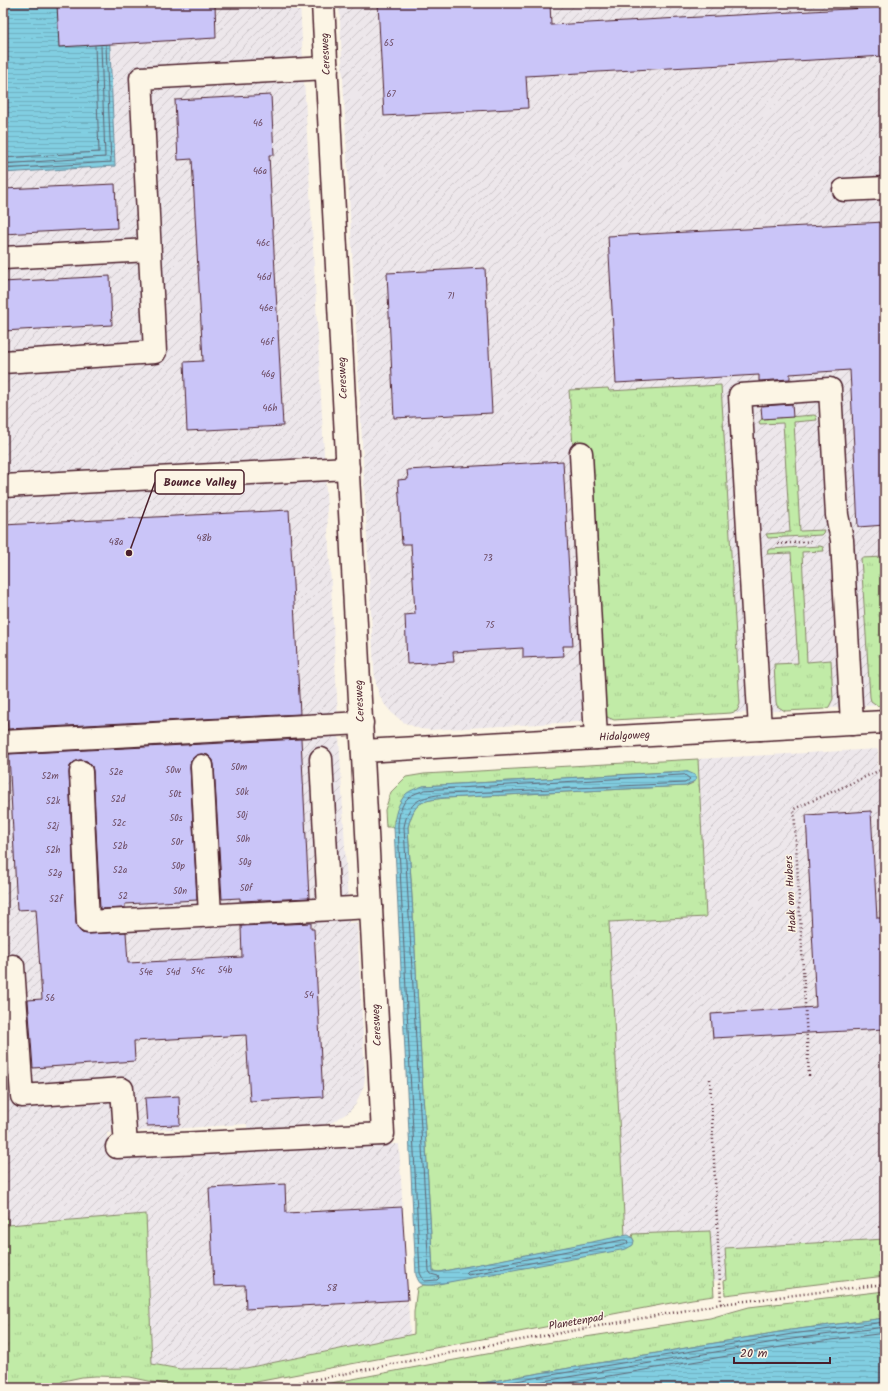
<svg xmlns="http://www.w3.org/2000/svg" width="888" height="1391" font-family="Kalam,sans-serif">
<defs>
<pattern id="industrial-furrows" width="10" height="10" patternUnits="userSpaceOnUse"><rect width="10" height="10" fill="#ede7eb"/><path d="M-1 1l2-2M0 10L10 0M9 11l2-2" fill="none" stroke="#cdc6ca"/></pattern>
<pattern id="grass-tufts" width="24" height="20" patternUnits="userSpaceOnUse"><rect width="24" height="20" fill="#c1eba7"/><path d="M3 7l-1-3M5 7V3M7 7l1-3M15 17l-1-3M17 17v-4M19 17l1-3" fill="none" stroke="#a7c990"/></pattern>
<pattern id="water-rules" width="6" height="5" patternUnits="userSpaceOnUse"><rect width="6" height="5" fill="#81cee1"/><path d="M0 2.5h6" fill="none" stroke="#71b0c1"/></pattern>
</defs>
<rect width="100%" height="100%" fill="#fcf5e5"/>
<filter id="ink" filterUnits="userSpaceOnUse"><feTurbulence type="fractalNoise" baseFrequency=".025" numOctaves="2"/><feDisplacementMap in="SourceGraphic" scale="8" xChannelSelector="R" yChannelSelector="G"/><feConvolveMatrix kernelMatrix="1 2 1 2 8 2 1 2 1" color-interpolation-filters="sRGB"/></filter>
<g filter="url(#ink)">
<g fill="url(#industrial-furrows)">
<polygon points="108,3 300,3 349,923 357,922 365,1076 364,1085 356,1104 349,1112 331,1123 322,1125 247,1128 247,1124 107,1133 109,1159 399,1144 410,1335 246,1368 180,1369 152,1364 3,1388 3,173 115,166"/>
<polygon points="339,3 885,3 885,705 431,730 420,729 403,722 392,713 385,705 379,695 376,684 374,670"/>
<polygon points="878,749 879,779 885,778 885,1261 713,1281 710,1231 625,1235 609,922 706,916 698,759"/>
</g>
<g fill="url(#grass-tufts)" stroke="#868569">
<polygon points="721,385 740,704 737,711 731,713 614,720 607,717 604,712 573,447 569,390 608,388 609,391"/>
<polygon points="814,415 816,416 817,420 794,422 800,531 824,530 823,533 821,535 768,538 766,534 790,532 783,423 760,424 759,422 762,419"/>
<polygon points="820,546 823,547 824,551 802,552 807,662 831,660 833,699 829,707 825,709 785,711 777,706 776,702 774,664 798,663 791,553 767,554 768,550 770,549"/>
<polygon points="885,557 885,705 878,706 871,701 870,697 861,558"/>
<path d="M698,759l8,158 -97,5 16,314 -186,36 -6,-1 -25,-444c7,-26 12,-26 37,-29l241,-12 7,-3 -7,-12 -263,15 -29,34v7h-8l-1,-17 6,-18 15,-15 18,-3z"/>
<polygon points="3,1208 6,1208 8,1225 146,1214 152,1364 180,1369 246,1368 414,1334 414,1312 417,1288 423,1285 433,1285 634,1241 632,1237 633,1234 710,1231 714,1296 692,1299 251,1383 219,1388 201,1388 176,1387 130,1377 96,1376 82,1377 63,1381 52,1388 3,1388"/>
<polygon points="885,1239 885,1276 725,1295 724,1281 727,1280 725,1248"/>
<polygon points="885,1291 885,1318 791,1330 453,1388 304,1388 546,1343 710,1318 749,1307"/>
</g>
<g fill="url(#water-rules)" stroke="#6b8898">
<polygon points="3,3 108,3 115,166 3,173"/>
<path d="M686,771l9,4 1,5 -10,6 -241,12c-24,3 -30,3 -37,29l25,444 6,1 183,-36 6,-1 4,2 2,4 -1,4 -7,4 -193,36c-11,0 -13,1 -17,-10l-22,-448c0,-10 4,-25 12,-33 4,-4 12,-6 17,-8z"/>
<polygon points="885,1318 885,1388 453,1388 791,1330"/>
</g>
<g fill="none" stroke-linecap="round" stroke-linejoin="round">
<g stroke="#606574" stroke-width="1">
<polyline points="3,158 99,152 95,46"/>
<polyline points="3,164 105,157 101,46"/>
<polyline points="3,169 111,162 106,45"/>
<path d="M685,775l5,4 -5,4 -240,11c-25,3 -36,6 -41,33l25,444 2,3 7,2 1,2 -2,2 -13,1 -4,-8 -22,-446c0,-9 3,-24 11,-30 4,-3 11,-5 16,-7z"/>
<polygon points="623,1240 627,1240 628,1243 624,1245 468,1275 466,1273 468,1271"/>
<polyline points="475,1388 792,1334 885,1322"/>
<polyline points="503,1388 792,1339 885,1327"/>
<polyline points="537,1388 793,1345 885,1333"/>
</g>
</g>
<g fill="#cac5f8" stroke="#4a1f2b">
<polygon points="57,3 215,3 216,38 59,47"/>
<polygon points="378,3 550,3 551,25 885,7 885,56 526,76 528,108 384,116"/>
<polygon points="271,95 274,155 269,155 283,426 187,431 184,362 203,361 192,159 178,160 175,100"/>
<polygon points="115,184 117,228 3,234 3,189"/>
<polygon points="885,222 885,525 858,527 850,370 790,374 790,379 759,381 759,375 616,383 608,236"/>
<polygon points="485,268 492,413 394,418 387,273"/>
<polygon points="110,276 112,325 3,331 3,282"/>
<polygon points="792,404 793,417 762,419 761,406"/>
<polygon points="563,461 573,646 563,646 564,656 523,658 523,648 453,652 454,662 407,664 405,615 415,614 411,544 402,544 398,480 408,479 407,470"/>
<polygon points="289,510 300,714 8,729 7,720 3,720 3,525"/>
<polygon points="301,739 309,898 240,901 240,898 222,899 214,765 213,760 208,755 201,754 195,756 191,760 190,767 197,900 125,904 125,908 100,909 93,771 92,766 87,761 80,760 74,762 70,766 69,773 76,923 78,929 82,933 88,934 126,932 128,963 242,957 241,926 311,923 311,929 314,929 323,1097 250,1101 246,1035 134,1041 135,1061 33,1068 28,1000 42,999 36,909 17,910 9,754"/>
<polygon points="871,811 877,918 885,918 885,1029 713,1038 711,1014 816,1007 806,815"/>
<polygon points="3,1003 8,1069 3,1070"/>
<polygon points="179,1096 180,1125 147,1126 145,1098"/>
<polygon points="285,1184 286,1213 402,1207 408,1300 246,1309 245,1285 214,1286 209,1188"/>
</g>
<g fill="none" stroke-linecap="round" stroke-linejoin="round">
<g stroke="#4a1f2b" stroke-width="25">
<g id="minor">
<polyline points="844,190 885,188"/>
<polyline points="3,258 149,250"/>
<polyline points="3,362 155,352 141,78 327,68"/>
<polyline points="581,453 596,738"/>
<polyline points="3,486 348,468"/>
<polyline points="760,729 740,395 830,389 837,515 842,540 852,724"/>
<polyline points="3,742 362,723"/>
<path id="s1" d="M363,751l522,-29"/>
<polyline points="321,759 329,909"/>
<polyline points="202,766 210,915"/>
<polyline points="81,772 88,922 371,907"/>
<polyline points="13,966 22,1096 122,1089 126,1146"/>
<polyline points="117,1147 383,1134 323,3"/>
</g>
</g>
<g stroke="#4a1f2b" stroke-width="2.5" stroke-dasharray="1 3" stroke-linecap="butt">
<polyline points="778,544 814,541"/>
<polyline points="809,1076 794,809 885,768"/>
<polyline points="710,1079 721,1304"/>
<polyline points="69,1388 94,1384 133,1388"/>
<polyline points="272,1388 460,1351 721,1304 885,1284"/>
</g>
<use href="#minor" stroke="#fcf5e5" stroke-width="22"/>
</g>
</g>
<g text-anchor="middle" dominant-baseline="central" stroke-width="3" stroke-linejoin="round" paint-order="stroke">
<g font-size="9" fill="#6a485e">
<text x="389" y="43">65</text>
<text x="391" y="94">67</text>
<text x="258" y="123">46</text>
<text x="260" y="171">46a</text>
<text x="263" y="243">46c</text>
<text x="264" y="277">46d</text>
<text x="451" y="296">71</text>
<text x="266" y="308">46e</text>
<text x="267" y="342">46f</text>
<text x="268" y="374">46g</text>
<text x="270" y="408">46h</text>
<text x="204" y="538">48b</text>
<text x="116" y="542">48a</text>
<text x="488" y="558">73</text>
<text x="490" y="625">75</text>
<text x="239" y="767">50m</text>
<text x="173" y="770">50w</text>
<text x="116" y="772">52e</text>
<text x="50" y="776">52m</text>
<text x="242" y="792">50k</text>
<text x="175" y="794">50t</text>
<text x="118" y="799">52d</text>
<text x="53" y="801">52k</text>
<text x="242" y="815">50j</text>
<text x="176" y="818">50s</text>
<text x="119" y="823">52c</text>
<text x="53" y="826">52j</text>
<text x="243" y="839">50h</text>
<text x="177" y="842">50r</text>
<text x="120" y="846">52b</text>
<text x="53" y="850">52h</text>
<text x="245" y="862">50g</text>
<text x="178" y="866">50p</text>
<text x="120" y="870">52a</text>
<text x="55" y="873">52g</text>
<text x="246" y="888">50f</text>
<text x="180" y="891">50n</text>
<text x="123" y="896">52</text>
<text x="56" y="899">52f</text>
<text x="225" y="970">54b</text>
<text x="198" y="971">54c</text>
<text x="146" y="972">54e</text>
<text x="173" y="972">54d</text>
<text x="309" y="995">54</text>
<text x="50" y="998">56</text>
<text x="332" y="1288">58</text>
</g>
<g font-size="11" fill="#4a1f2b" stroke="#fcf5e5">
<text transform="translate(326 54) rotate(-93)">Ceresweg</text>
<text transform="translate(343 378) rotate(-93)">Ceresweg</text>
<text transform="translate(360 701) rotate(-93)">Ceresweg</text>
<text stroke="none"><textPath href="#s1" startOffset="262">Hidalgoweg</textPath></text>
<text transform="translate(791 894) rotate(-93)">Haak om Hubers</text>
<text transform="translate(377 1025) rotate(-93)">Ceresweg</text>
<text transform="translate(576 1322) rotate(-10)">Planetenpad</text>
</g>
</g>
<path fill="none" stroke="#4a1f2b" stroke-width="1.5" d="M129 553L155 482"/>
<circle fill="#4a1f2b" stroke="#fcf5e5" stroke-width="1.5" cx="129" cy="553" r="4"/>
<rect fill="#fcf5e5" stroke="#4a1f2b" stroke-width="1.5" x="155" y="470" width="89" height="24" rx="4"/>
<g font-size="12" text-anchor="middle" font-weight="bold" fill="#4a1f2b">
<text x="200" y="486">Bounce Valley</text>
</g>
<rect width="888" height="1391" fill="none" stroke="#fcf5e5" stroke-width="16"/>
<rect x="8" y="8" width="872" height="1375" fill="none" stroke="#4a1f2b" stroke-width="1.5" filter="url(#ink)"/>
<path d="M734 1357v6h96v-6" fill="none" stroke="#4a1f2b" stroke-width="2"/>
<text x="740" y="1357" font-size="12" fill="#4a1f2b" stroke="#fcf5e5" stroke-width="3" paint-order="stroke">20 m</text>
</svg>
